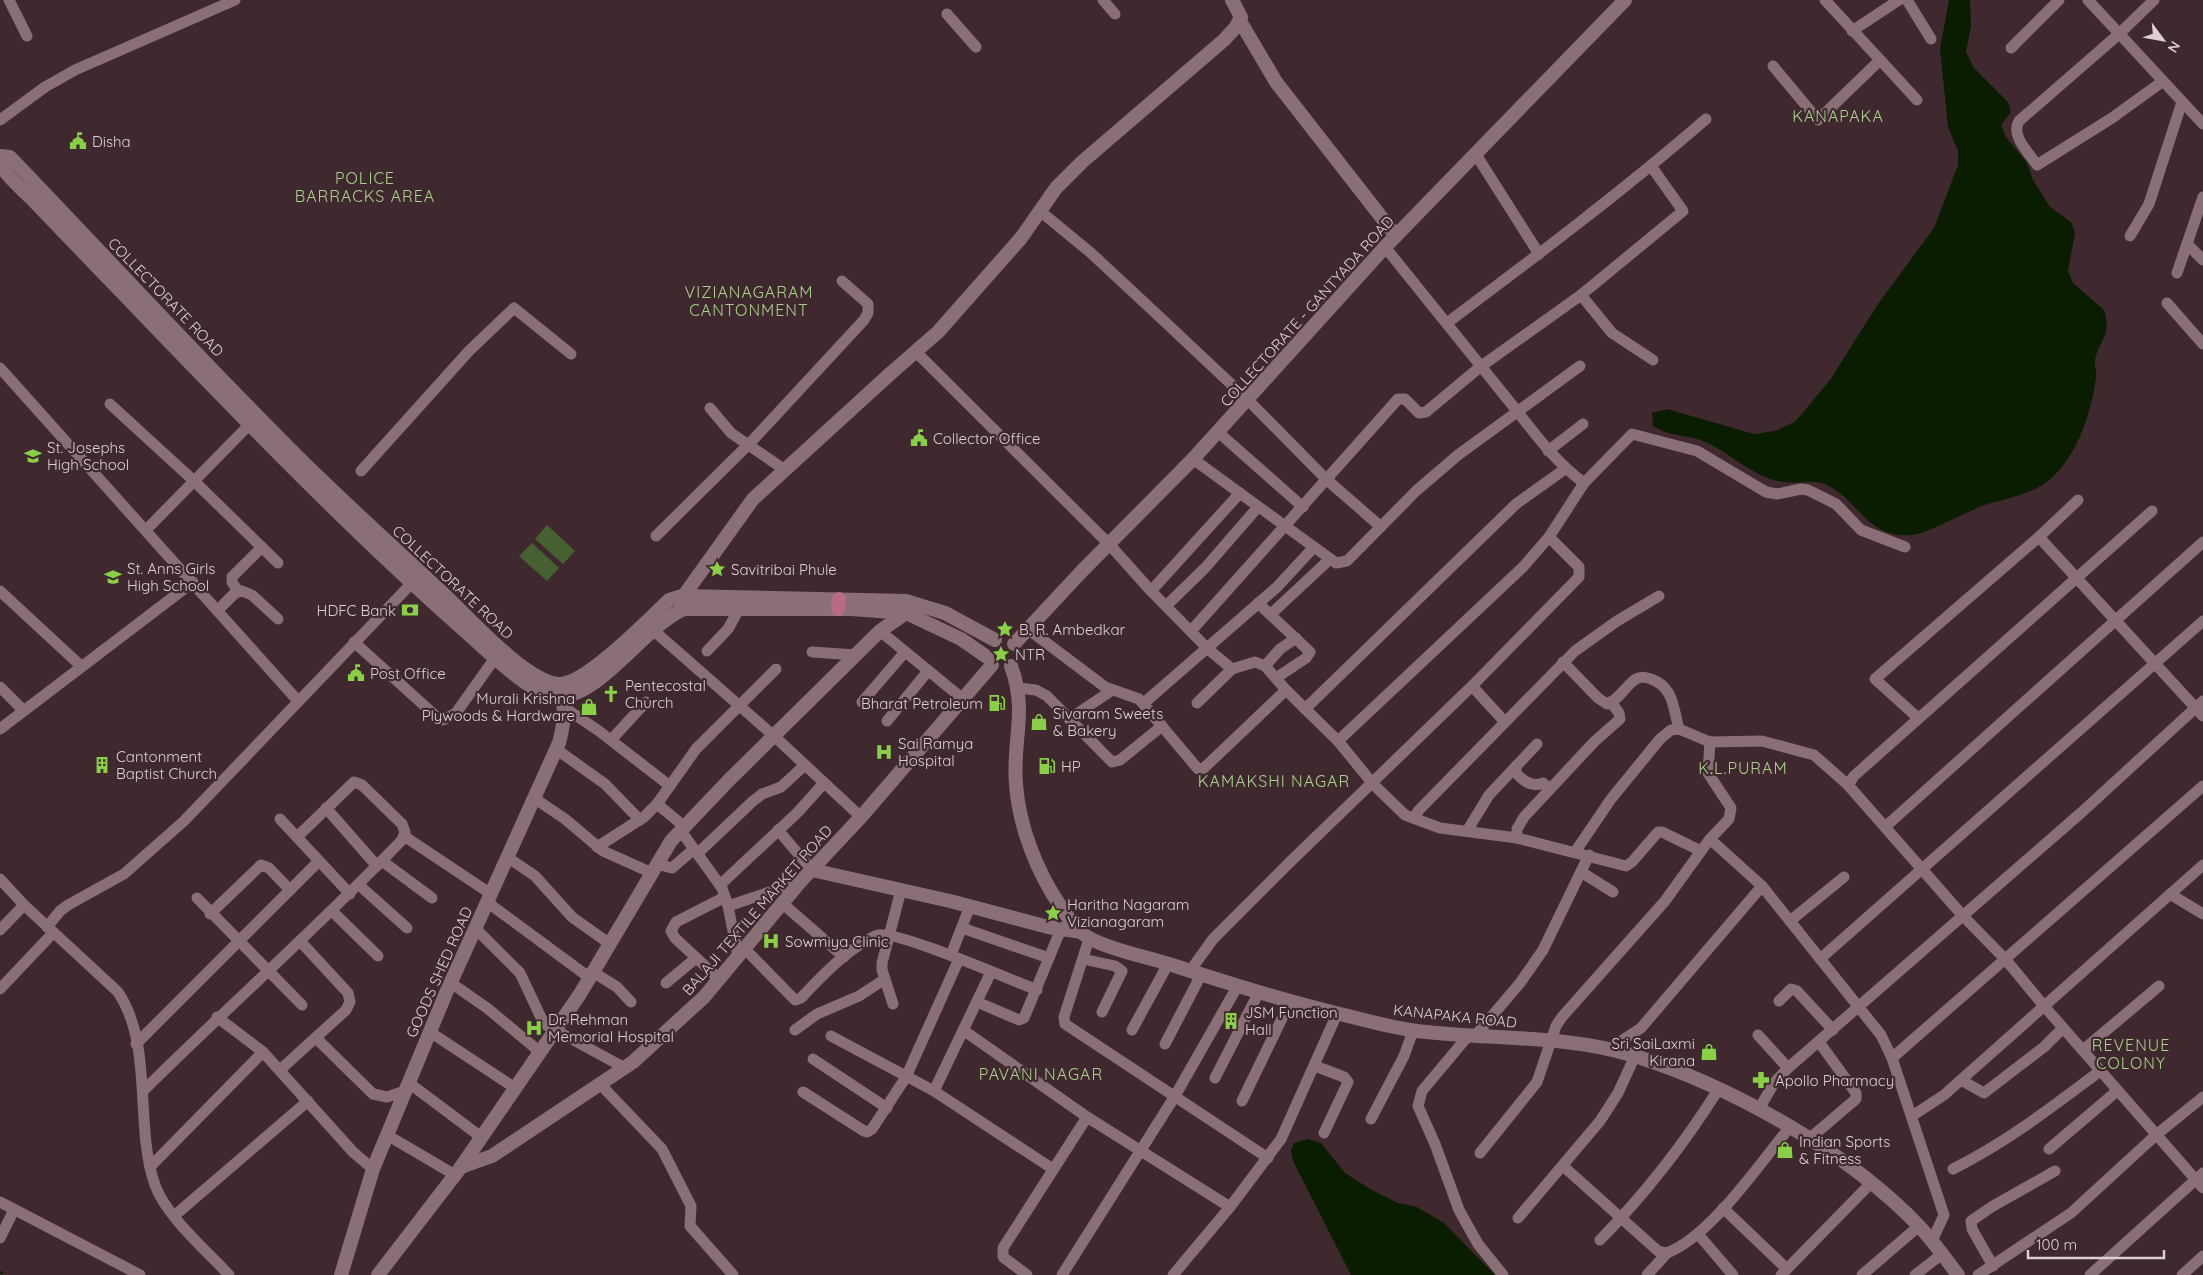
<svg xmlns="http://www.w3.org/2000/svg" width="2203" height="1275" font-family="Quicksand,sans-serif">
<rect width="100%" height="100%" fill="#3f292f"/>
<g fill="#466031">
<polygon points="547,525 575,551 563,564 535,539"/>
<polygon points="532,543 559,568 547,581 519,556"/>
</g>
<g fill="#0a1d00">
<path d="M1949,0h21l1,26 -5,26 8,16 34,34 3,10 -10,13 5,12 21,26 6,17 17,27 21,15 4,11 -7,38 5,12 31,27c8,27 -4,27 -9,50 -1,6 2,12 1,18 -5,38 -23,92 -59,110 -17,9 -39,12 -58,19 -13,6 -55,27 -66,28 -47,4 -53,-35 -88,-51 -13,-5 -28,0 -41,-2 -30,-3 -54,-30 -81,-41 -16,-6 -36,-5 -50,-15l-1,-13 15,-4 87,25 21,-3 20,-9 35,-42 48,-76 56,-76 24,-63v-14l-10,-24 -8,-78z"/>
<polygon points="1307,1139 1321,1143 1345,1173 1370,1189 1398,1203 1417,1207 1444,1223 1495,1275 1351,1275 1293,1161 1291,1150 1294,1143"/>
</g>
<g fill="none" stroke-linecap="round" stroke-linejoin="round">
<polyline stroke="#0a1d00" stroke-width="2.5" points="0,1272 2,1273"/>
<g stroke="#8a6f76" stroke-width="11">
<polyline points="9,0 27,36"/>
<polyline points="1103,0 1115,14"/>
<polyline points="1825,0 1917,100"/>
<polyline points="1907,0 1931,39"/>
<polyline points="2088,0 2203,124"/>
<path d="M2154,0l-35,34 -100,87c-9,14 10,32 18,44l75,-47 47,-34"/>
<polyline points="947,14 976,47"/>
<polyline points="1852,31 1899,0"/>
<polyline points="2011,48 2059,0"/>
<polyline points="1773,66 1818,120 1880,60"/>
<polyline points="0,120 45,87 75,70 235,0"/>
<polyline points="1475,153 1539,254"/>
<polyline points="1040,211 1091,253 1164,321 1248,400 1326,479 1381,527"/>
<polyline points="2130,236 2149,204 2182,102"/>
<polyline points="2187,244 2203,260"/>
<path d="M1385,247c44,54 88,109 132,164 22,28 38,50 67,72"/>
<polyline points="2177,273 2203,197"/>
<polyline points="1581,295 1612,333 1653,360"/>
<polyline points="2167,303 2203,344"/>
<path d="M1447,323c88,-66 176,-132 259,-204"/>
<polyline points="916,352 1109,544 1151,591 1208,649 1232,669 1255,662 1265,666 1286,690 1338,741 1373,784 1405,815 1440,828 1517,838 1626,866 1632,862 1658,832 1662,832 1701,851 1710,839 1762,886 1881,1035 1892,1058 1944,1215 1932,1241"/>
<polyline points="0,368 298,701"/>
<polyline points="110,404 194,481 278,563"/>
<polyline points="710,408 731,433 785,470"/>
<polyline points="1218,432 1303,507"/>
<polyline points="1548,451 1583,424"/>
<polyline points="1193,459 1336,563 1347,561 1416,491 1458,455 1580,366"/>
<polyline points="361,471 469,351 514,308 571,354"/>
<polyline points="146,530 250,424"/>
<polyline points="656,536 751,442 864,320 868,313 868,304 842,281"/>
<polyline points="2039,537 2203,716"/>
<polyline points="0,591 81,666"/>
<polyline points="238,591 232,582 232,577 262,547"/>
<polyline points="1151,591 1240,493"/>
<polyline points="1258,603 1310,652 1306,658 1276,678"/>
<polyline points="1166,606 1205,568 1258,507"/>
<polyline points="218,610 235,593 242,591 252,595 278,619"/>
<polyline points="1271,614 1330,559"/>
<polyline points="1028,629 1105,687 1139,699 1198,769 1204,768 1286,690"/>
<polyline points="653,630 774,736 861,817"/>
<polyline points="880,631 963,699"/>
<polyline points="1191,631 1398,399 1405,399 1419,413 1426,412 1480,367 1581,295 1683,211 1651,166"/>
<polyline points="354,642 438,718 443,720 456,713 495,658"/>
<polyline points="707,651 728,629 739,609"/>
<polyline points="812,652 856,655"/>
<path d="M1563,662l35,36 9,6c11,-4 17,-15 26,-23 6,-5 11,-4 18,-2 23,8 22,29 28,50"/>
<polyline points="1265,666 1280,649 1296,638"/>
<polyline points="1472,686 1504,721"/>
<polyline points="0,687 23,710"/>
<polyline points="1018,688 1036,690 1047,696 1112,762 1120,760 1162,726"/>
<polyline points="862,702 905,652"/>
<polyline points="1144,703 1277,587 1314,547"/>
<polyline points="1197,703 1232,669"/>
<polyline points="565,708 599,731 670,786"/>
<polyline points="1305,709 1516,504 1565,469"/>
<polyline points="1918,718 1875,679 2039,537 2078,500"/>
<polyline points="1069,719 1111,691"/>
<polyline points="887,721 928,671"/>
<polyline points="0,729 193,582"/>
<polyline points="611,740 646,702"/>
<polyline points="1338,741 1523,567 1549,537 1584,483 1632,434 1697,451 1766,492 1777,494 1801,489 1808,490 1836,504 1861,530 1905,547"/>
<polyline points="556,749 605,784 640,820"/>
<path d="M1516,766v7c7,8 16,15 27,10l7,6"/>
<polyline points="1848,785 1854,776 2152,511"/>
<polyline points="534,798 565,819 603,851 652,873"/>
<polyline points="657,804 685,827"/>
<polyline points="326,808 377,866"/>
<polyline points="1414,818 1419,810 1575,651 1617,621 1659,596"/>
<polyline points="280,819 350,894"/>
<polyline points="1885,827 2203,542"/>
<polyline points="778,830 812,870"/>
<polyline points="681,831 722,888 728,906 738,956"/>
<polyline points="1467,831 1489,795 1537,744"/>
<polyline points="404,836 491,894"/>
<polyline points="1517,838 1517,829 1524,817 1594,742 1620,719 1619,713 1611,702"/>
<polyline points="1710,839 1729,819 1731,808 1708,773 1710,742"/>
<polyline points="597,847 644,817 657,804 696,749 776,669"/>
<polyline points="1575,852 1611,799 1660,739 1671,730 1679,729 1710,742 1762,741 1814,755 1848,785 1963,916 2006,960 2044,1006 2203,1188"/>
<polyline points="698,853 753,801 762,794 781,787 805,765"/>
<polyline points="507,857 535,876 572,917 610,944"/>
<polyline points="382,861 432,898"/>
<polyline points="657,864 672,868 694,849"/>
<polyline points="1581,872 1613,892"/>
<path d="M0,879l24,26 94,87c36,54 16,134 37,193 11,31 51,65 74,90"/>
<polyline points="359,885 407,928"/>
<polyline points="720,885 798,812 824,783"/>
<polyline points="2170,894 2203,914"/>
<polyline points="197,898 302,1005"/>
<polyline points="487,902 590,978"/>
<polyline points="782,903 844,957"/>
<polyline points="728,906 800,882"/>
<polyline points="332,911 378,956"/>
<polyline points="210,914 261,865 269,868 290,890"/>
<polyline points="1790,921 1844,877"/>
<polyline points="47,927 60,911 68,905 124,874 184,821 411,584"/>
<polyline points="475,928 520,973 544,1024 625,1068"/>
<polyline points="962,928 1049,958"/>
<polyline points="0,930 24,905"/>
<polyline points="1089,939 1064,1017 1065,1024 1268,1158"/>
<path d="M745,949l50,51 6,-2c20,-21 50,-53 77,-63 16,-6 135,46 159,55"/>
<polyline points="951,955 970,906"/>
<polyline points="1083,959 1115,966 1122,971 1102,1012"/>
<polyline points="1820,959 2203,621"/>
<polyline points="1190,971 1213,939 1290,862 1472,686 1579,577 1579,567 1549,537"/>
<polyline points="593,972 617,987 631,1002"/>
<polyline points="719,979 675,938 671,931 676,922 725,897"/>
<polyline points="451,983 487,1008 540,1052"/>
<polyline points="666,983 696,958"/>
<polyline points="0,989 53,933"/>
<polyline points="1779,1001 1791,989 1797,991 1833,1030"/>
<polyline points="977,1002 1019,1020 1024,1018 1061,929"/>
<polyline points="893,1004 882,970 882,963 901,890"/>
<polyline points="217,1017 263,1052 353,1152 373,1169"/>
<polyline points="795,1030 817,1014 859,996 885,979"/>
<polyline points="963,1030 1087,1117 1230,1207"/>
<polyline points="1132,1030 1168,964"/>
<polyline points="430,1032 515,1088"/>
<polyline points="1758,1035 1788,1068"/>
<polyline points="831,1036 934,1091 1053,1169"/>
<polyline points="1468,1036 1422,1091 1418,1106 1435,1144 1459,1210 1478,1244 1503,1275"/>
<polyline points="1475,1036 1520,983 1543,950 1589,855"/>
<polyline points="316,1038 373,1094 387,1097 405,1091"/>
<polyline points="136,1044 319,861"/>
<polyline points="1165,1044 1201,975"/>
<polyline points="1609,1049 1641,1028 1762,886"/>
<polyline points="2083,1050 2159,986"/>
<polyline points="1892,1058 2203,786"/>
<polyline points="813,1059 887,1108"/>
<polyline points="1315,1066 1344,1077 1348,1082 1324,1133"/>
<polyline points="281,1069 346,1010 350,1002 348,993 300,941"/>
<polyline points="1215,1078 1258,994"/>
<polyline points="1961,1080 1984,1093 2044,1047 2063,1028"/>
<polyline points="409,1083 481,1137"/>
<polyline points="600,1084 662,1149 691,1206 690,1226 733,1275"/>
<path d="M143,1091c86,-85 176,-165 259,-251l3,-8 -3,-8 -40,-39 -8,-3 -57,55"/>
<polyline points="934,1091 991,972"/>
<polyline points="803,1092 864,1131 867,1132 872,1129 906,1077 959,959"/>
<polyline points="1242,1101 1290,1002"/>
<polyline points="1759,1109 1774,1083 1788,1068 2082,812 2203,701"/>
<polyline points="1912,1116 1944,1095 2203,865"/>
<polyline points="1371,1119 1404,1056 1413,1031"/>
<polyline points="387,1135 455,1175"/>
<polyline points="1809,1139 1856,1099 1856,1093 1819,1042"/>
<polyline points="2049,1149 2117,1091"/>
<polyline points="1480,1153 1537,1082 1556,1026 1562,1017 1665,901 1701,851"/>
<path d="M1563,1166l95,85 9,2c44,-17 93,-90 123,-126"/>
<polyline points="150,1167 263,1052"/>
<path d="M1953,1169c54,-27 99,-62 147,-98"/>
<polyline points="0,1202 140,1275"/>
<polyline points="1723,1208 1787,1269"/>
<polyline points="174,1216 308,1101"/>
<polyline points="1518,1218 1600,1121 1618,1093 1635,1056"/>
<polyline points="1698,1234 1733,1275"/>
<polyline points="0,1238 14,1210"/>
<path d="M1600,1240c45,-46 84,-96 118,-150"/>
<polyline points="1993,1266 1972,1229 1971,1221 1993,1206 2055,1171"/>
<polyline points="1027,1275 1003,1257 1003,1248 1087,1117"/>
<polyline points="1062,1275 1175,1096 1237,987"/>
<polyline points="1173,1275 1230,1207 1281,1139 1337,1014"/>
<polyline points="1647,1275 1667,1253"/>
<polyline points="1781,1275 1872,1182"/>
<polyline points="1862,1275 1919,1226"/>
<polyline points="1915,1275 1942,1254"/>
<polyline points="1978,1275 2071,1213 2156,1135 2203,1097"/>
<polyline points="2090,1275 2203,1173"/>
<polyline points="2182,1275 2203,1256"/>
</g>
<g stroke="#8a6f76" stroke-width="14">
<polyline points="1240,21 1276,82 1396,236"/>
<path d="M0,156l10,1c98,102 193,206 293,305 48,47 97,91 146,137 23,22 78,83 110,85 26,1 90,-65 110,-84l13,-4 224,5 39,12 50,27"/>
<path d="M0,164c7,13 21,24 32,35 23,24 47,49 71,74 118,122 235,246 362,358 19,17 67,64 90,66 42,4 89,-71 129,-88h167l55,4 55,26 26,18"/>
<polyline points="680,601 753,499 891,373 938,332 1021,238 1056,188 1082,162 1224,40 1236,27 1241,17 1232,0"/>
<polyline points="1014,644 1082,571 1193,459 1385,247 1625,0"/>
<path d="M1011,666c17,46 1,75 5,118 3,43 21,88 45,123 7,11 18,26 30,32 23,12 53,17 78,25 58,19 115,37 175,51 24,6 49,13 73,16 73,9 148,3 218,25 98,31 213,96 284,170 14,15 27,33 39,49"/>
<polyline points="812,870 950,901 1048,927 1082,932"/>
<polyline points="461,1167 492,1156 633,1062 704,997 800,882 861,817 992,665"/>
<path d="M341,1275l32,-106 73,-176 113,-250c5,-19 7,-34 2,-54"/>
<polyline points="378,1275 461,1167 580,994 671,841 728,781 880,631 906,613"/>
</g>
<polyline stroke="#ba6b84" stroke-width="14" points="838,609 839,599"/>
</g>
<defs>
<g id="civic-bare" transform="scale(1.35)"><path d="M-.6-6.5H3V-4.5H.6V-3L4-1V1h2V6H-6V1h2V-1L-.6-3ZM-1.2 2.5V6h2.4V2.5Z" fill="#89cf48" stroke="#3f292f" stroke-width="2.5" paint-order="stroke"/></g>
<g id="school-bare" transform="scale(1.35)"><path d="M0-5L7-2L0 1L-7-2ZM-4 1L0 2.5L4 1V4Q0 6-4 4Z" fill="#89cf48" stroke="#3f292f" stroke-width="2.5" paint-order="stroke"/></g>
<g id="sight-bare" transform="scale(1.35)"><path d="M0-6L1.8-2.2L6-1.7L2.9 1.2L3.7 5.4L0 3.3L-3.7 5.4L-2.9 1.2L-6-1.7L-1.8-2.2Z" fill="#89cf48" stroke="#3f292f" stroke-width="2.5" paint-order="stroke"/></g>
<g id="bank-bare" transform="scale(1.35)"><path d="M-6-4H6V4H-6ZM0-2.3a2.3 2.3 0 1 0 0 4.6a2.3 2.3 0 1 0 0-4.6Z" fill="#89cf48" stroke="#3f292f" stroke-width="2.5" paint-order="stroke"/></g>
<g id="church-bare" transform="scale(1.35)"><path d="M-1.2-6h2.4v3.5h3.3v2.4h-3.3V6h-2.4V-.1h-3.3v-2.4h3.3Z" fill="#89cf48" stroke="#3f292f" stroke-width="2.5" paint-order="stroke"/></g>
<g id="fuel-bare" transform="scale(1.35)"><path d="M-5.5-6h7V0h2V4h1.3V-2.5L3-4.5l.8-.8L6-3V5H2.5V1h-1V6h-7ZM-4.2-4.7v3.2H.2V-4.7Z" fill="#89cf48" stroke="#3f292f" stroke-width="2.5" paint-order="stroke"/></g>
<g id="shop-bare" transform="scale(1.35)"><path d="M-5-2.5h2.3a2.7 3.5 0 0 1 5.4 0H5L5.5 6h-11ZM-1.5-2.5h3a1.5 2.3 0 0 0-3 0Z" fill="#89cf48" stroke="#3f292f" stroke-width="2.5" paint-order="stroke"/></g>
<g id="hospital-bare" transform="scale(1.35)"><path d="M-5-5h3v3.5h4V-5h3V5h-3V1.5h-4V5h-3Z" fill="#89cf48" stroke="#3f292f" stroke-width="2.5" paint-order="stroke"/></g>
<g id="building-bare" transform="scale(1.35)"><path d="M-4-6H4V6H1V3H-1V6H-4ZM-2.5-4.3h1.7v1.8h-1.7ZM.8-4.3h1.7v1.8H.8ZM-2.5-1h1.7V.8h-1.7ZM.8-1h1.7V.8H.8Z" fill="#89cf48" stroke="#3f292f" stroke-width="2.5" paint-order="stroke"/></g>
<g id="pharmacy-bare" transform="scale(1.35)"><path d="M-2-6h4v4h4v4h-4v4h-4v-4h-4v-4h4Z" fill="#89cf48" stroke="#3f292f" stroke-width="2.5" paint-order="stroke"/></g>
</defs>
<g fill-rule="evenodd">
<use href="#civic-bare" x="78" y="141"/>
<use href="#civic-bare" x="919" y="438"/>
<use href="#school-bare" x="33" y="456"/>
<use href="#sight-bare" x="717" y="569"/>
<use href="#school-bare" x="113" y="577"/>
<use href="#bank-bare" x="410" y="610"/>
<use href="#sight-bare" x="1005" y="629"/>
<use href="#sight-bare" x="1001" y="654"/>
<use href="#civic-bare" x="356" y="673"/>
<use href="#church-bare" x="611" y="694"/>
<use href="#fuel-bare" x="997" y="703"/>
<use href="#shop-bare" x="589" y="707"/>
<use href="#shop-bare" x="1039" y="722"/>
<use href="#hospital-bare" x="884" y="752"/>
<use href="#building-bare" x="102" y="765"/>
<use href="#fuel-bare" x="1047" y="766"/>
<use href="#sight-bare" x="1053" y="913"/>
<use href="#hospital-bare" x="771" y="941"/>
<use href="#building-bare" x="1231" y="1021"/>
<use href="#hospital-bare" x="534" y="1028"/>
<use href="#shop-bare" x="1709" y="1052"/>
<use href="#pharmacy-bare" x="1761" y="1080"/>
<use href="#shop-bare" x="1785" y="1150"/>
</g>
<g text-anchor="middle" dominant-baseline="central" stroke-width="4.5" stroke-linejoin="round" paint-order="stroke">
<g font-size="15" fill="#decfd3" stroke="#3f292f" text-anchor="start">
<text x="92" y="141">Disha</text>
<text x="933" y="438">Collector Office</text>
<text x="47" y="447">St. Josephs<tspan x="47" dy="17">High School</tspan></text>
<text x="127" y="568">St. Anns Girls<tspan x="127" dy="17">High School</tspan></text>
<text x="731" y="569">Savitribai Phule</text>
<text x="396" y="610" text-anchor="end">HDFC Bank</text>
<text x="1019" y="629">B. R. Ambedkar</text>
<text x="1015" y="654">NTR</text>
<text x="370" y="673">Post Office</text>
<text x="625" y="685">Pentecostal<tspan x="625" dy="17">Church</tspan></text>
<text x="575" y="698" text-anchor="end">Murali Krishna<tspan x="575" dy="17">Plywoods &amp; Hardware</tspan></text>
<text x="983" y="703" text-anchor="end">Bharat Petroleum</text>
<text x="1053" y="713">Sivaram Sweets<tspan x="1053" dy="17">&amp; Bakery</tspan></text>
<text x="898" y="743">Sai Ramya<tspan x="898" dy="17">Hospital</tspan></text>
<text x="116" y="756">Cantonment<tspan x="116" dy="17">Baptist Church</tspan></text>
<text x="1061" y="766">HP</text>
<text x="1067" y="904">Haritha Nagaram<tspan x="1067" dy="17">Vizianagaram</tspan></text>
<text x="785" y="941">Sowmiya Clinic</text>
<text x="1245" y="1012">JSM Function<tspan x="1245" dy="17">Hall</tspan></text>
<text x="548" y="1019">Dr. Rehman<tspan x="548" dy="17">Memorial Hospital</tspan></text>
<text x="1695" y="1043" text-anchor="end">Sri SaiLaxmi<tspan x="1695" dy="17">Kirana</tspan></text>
<text x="1775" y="1080">Apollo Pharmacy</text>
<text x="1799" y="1141">Indian Sports<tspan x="1799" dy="17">&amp; Fitness</tspan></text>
</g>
<g font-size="15" fill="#decfd3" stroke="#3f292f">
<text transform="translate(166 297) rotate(46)">COLLECTORATE ROAD</text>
<text transform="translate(1307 311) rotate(-48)">COLLECTORATE - GANTYADA ROAD</text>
<text transform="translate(453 582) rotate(43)">COLLECTORATE ROAD</text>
<text transform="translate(757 910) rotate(-49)">BALAJI TEXTILE MARKET ROAD</text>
<text transform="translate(439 972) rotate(-66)">GOODS SHED ROAD</text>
<text transform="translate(1455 1016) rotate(6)">KANAPAKA ROAD</text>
</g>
<g font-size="16" letter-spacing="1" fill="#a9d08d" stroke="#3f292f">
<text x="1838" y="116">KANAPAKA</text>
<text x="365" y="178">POLICE<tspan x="365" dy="18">BARRACKS AREA</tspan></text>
<text x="749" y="292">VIZIANAGARAM<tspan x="749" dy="18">CANTONMENT</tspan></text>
<text x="1743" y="768">K.L.PURAM</text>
<text x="1274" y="781">KAMAKSHI NAGAR</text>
<text x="2131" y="1045">REVENUE<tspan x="2131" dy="18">COLONY</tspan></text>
<text x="1041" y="1074">PAVANI NAGAR</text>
</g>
</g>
<g transform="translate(2163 40) rotate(122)" stroke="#3f292f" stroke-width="4" paint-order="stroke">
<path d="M0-4L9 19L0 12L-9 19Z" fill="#decfd3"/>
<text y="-8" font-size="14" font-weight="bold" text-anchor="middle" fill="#decfd3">N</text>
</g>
<path d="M2028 1250v8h136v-8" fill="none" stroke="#decfd3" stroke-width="2.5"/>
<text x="2036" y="1250" font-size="15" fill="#decfd3" stroke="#3f292f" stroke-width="4" paint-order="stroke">100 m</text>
</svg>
